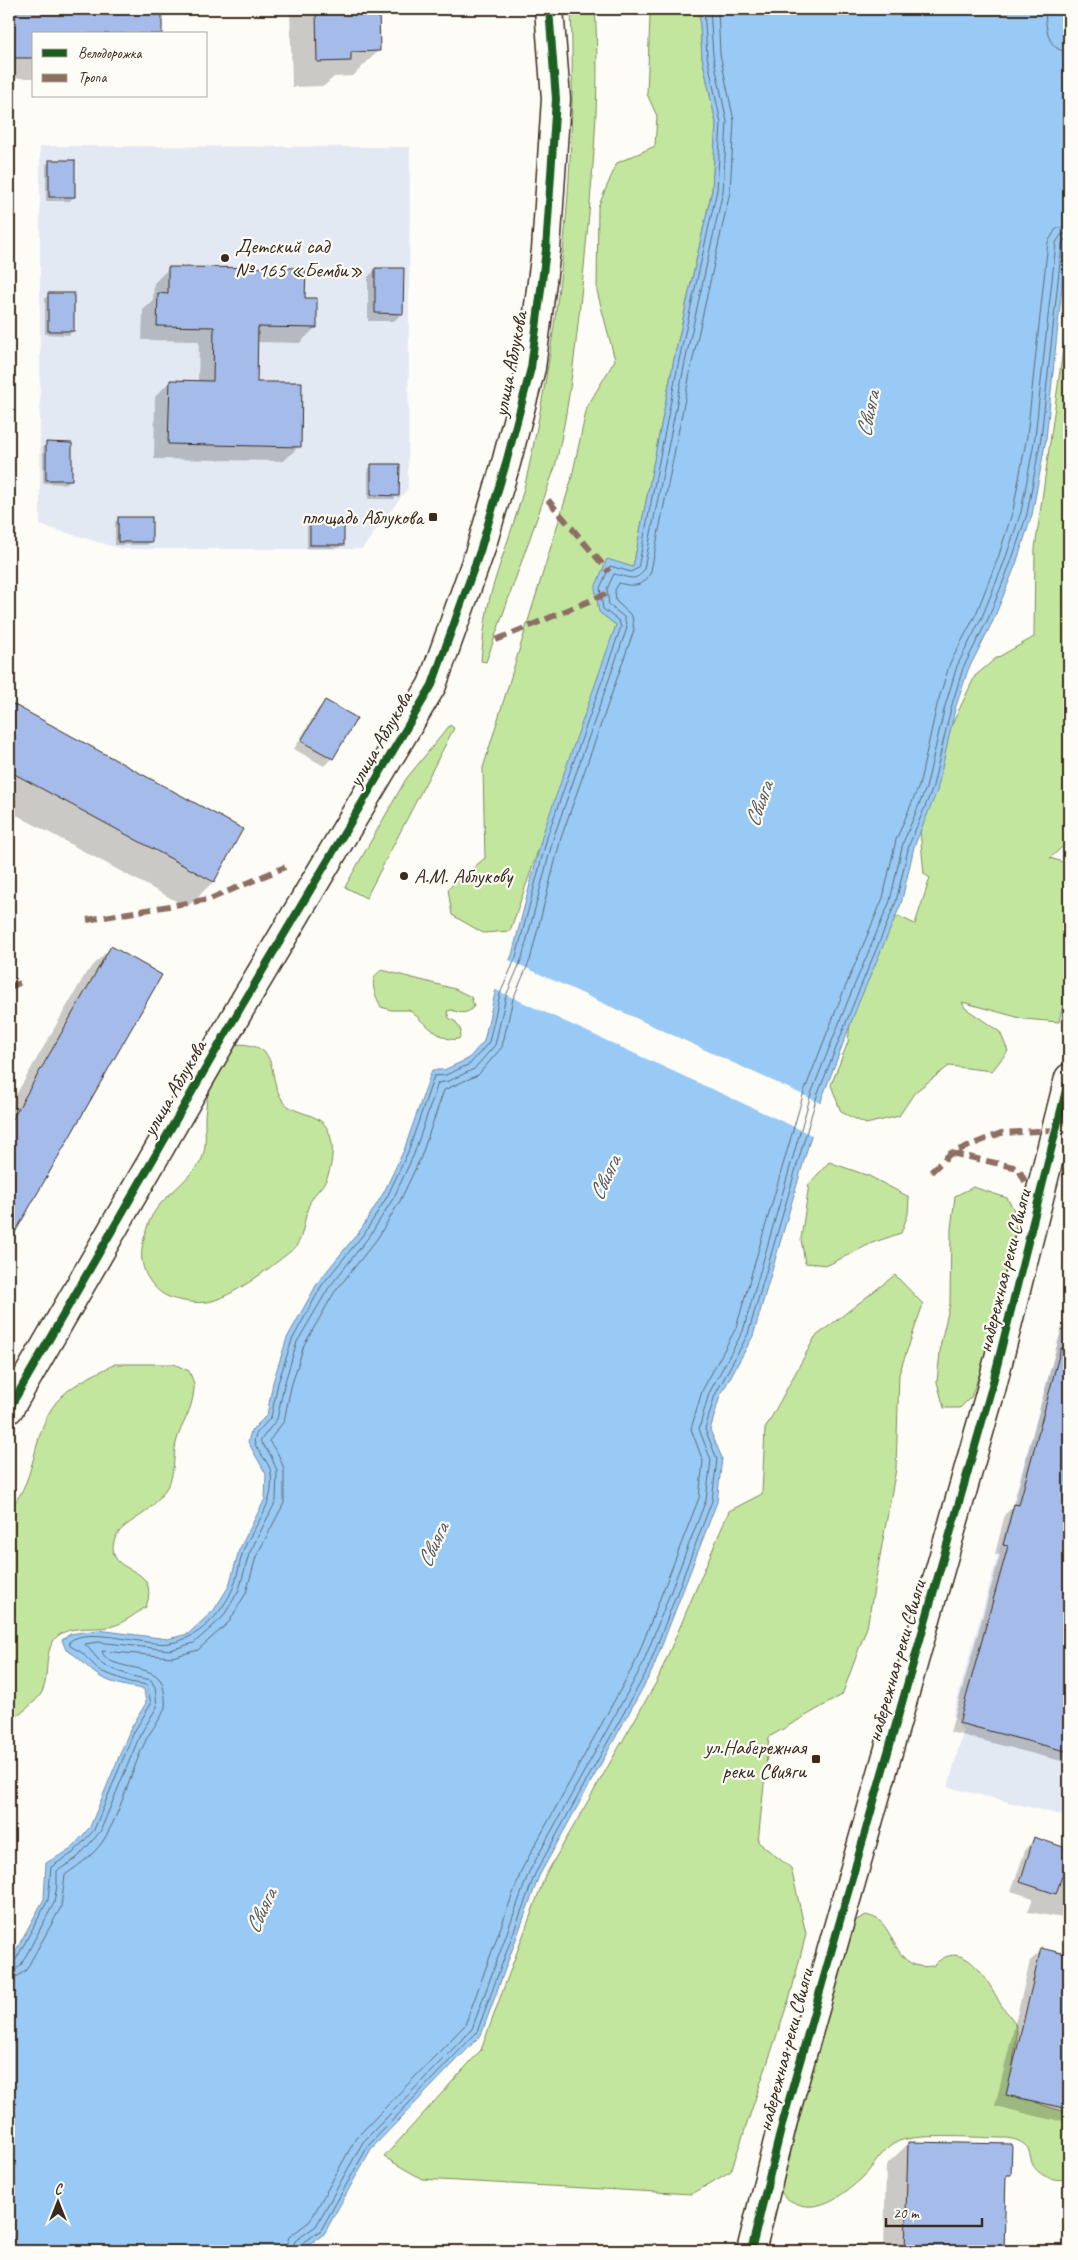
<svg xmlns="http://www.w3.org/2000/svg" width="1078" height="2260" font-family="Caveat,sans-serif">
<rect width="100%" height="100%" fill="#fdfcf7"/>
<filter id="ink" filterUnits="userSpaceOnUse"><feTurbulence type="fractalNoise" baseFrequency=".02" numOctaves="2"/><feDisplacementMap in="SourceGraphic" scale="10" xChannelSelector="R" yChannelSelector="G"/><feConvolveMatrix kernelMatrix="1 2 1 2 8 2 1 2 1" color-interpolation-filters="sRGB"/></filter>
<g filter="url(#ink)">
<g fill="#e3e9f3">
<polygon points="40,146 410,147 408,488 362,549 122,549 40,525"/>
<polygon points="1069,1304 1069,1817 948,1787 963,1732 953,1714"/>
</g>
<g fill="#c3e69f" stroke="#7f885e">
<path d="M571,9h24c6,86 -3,172 -11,258 -7,66 -13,135 -29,200l-69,195 -5,-1c2,-22 4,-43 9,-64 12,-44 30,-86 39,-130 32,-151 48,-304 42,-458z"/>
<polygon points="647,9 699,9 702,57 716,123 712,190 674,359 633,568 599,612 616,625 613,635 510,931 483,933 452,915 448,889 485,858 483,768 571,481 587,407 615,360 597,291 598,207 617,163 655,146 657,116 647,94 650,16"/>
<polygon points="1052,9 1069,9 1069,46 1055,32"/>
<polygon points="1069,284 1069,841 1050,858 1069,864 1069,977 1059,1022 1024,1019 962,1002 965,1008 1000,1032 1008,1051 992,1071 949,1066 915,1092 899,1116 866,1124 841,1112 831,1085 848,1042 854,982 868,952 898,916 915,924 930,878 924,874 917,799 975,676 995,659 1034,637 1035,549 1066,328"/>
<polygon points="450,725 454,728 366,898 345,887 406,779"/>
<path d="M382,970l73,19 16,8 3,9c-5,8 -14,8 -22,4l-5,1 2,7 7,4 5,9 -1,7c-16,8 -39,-19 -51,-28h-18l-10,-3c-6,-12 -14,-29 1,-37z"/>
<path d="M239,1044c44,2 26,31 44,57 9,13 31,11 42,24 11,15 8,40 1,55 -5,9 -14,15 -17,25 -6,15 -4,29 -14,43 -22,17 -56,45 -83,53 -12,3 -25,1 -37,-2 -14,-3 -25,-15 -30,-27 -5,-13 -4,-24 0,-37 7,-32 27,-39 46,-62 4,-4 8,-8 10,-12 6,-13 4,-27 4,-41 1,-27 8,-62 34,-76z"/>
<polygon points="829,1162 869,1176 909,1197 908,1214 901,1233 872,1243 828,1265 805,1263 801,1239 809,1184"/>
<polygon points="973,1187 1007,1198 1019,1219 987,1354 971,1397 960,1408 944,1408 937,1382 941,1342 950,1304 951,1229 955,1196"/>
<polygon points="895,1275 923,1304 899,1374 896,1469 867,1627 842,1695 769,1737 758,1842 791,1868 806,1934 791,1993 731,2171 692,2194 422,2179 384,2157 481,2050 545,1876 657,1681 729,1511 762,1494 765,1429 815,1337"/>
<path d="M115,1364h59l15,7c2,5 6,12 5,18 -2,24 -13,34 -18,54 -3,13 -1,34 -9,44 -4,7 -11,15 -17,21 -11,11 -31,17 -36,33 -9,37 48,20 32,66 -10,6 -22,16 -33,19 -17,5 -47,-3 -59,14 -11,16 -4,36 -12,52 -4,9 -25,24 -33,31v-214c31,-31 21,-83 53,-113 14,-14 36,-23 53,-32z"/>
<path d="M866,1915c3,1 8,2 11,4 20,13 17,53 56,47 31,-32 55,15 68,39 4,6 11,12 14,19 8,18 -12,42 5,67 7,11 37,19 49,21v66c-12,5 -32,-2 -37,-15 -2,-6 -2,-14 -7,-18 -6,-5 -12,-6 -19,-7 -26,0 -85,-5 -107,3 -16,6 -25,26 -37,37 -16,15 -43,35 -64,26 -19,-7 -18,-13 -22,-32l73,-248z"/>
</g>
<path fill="#98caf5" stroke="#738a9f" d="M699,9h365l5,44v167l-23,219 -14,76 -16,49 -23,57 -25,49 -13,39 -18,82 -23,56 -13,57 -42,98 -37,96 -69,238 -33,60 -10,34 12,28 -5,44 -65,169 -113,205 -58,159 -110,114 -47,85 -24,17h-291v-288l35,-64 2,-36 24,-13 20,-23 40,-97 16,-27 -2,-14c-15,-2 -36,-6 -48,-15 -11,-8 -17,-18 -30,-24l-4,-10 8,-6 28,-4 70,9 20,-5 26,-24 15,-24 10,-36 26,-51 1,-25 -18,-32 3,-11 16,-16 6,-33 14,-44 31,-56 44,-54 22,-36 20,-42 28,-80h12l24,-11 16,-18 11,-48 17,-38 31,-122 73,-208 -17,-13 -4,-24 12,-29 26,8 41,-208 38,-169 4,-67 -14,-66z"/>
<polygon fill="#fdfcf7" points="507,959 823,1104 814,1136 494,989"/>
<g fill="#0003">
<polygon points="9,9 161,9 160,34 34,34 34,78 9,78"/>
<polygon points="290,9 378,9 378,51 353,76 334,77 324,86 292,87"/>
<polygon points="50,161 74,197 70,201 46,201 46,165"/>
<polygon points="169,268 304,299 315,328 300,343 257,342 256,383 299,446 284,461 154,459 155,397 170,381 198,382 199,341 142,340 143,310 153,300 154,283"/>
<polygon points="376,269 402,313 394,321 368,321 368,277"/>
<polygon points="49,295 73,331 69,335 45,334 45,298"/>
<polygon points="47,444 70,480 67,484 43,483 43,447"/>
<polygon points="372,466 398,495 394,499 368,499 368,469"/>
<polygon points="119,518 151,542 147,545 115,545 115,522"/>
<polygon points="311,521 342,544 339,548 307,548 307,524"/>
<polygon points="326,701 355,718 332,758 324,766 294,749 318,709"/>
<polygon points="9,703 241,829 213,882 187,907 9,811"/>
<polygon points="111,947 160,976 9,1240 9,1107 86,973"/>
<polygon points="1069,1314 1069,1544 1063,1542 1069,1553 1069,1763 950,1732 1000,1555 995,1554 1005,1514 1013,1507 1064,1319"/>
<polygon points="1035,1839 1069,1850 1069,1919 1028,1912 1033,1898 1011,1891 1026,1848"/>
<polygon points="1042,1950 1069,1957 1069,2121 1052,2120 995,2106 1030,1961"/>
<polygon points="909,2143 1010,2174 1004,2180 1003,2251 848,2251 855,2244 884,2245 886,2165"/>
</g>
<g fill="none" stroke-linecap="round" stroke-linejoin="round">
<g stroke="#606a74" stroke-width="1">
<path d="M1045,9c1,17 1,42 24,43"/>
<path d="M9,1964l6,-3 33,-61 3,-33 22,-14 21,-23 40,-98 17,-28 -4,-19 -17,-3 -30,-11 -19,-19 -11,-6 -1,-4c18,-17 78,5 101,1 28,-4 52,-29 63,-55 5,-11 6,-25 10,-37 11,-26 32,-46 28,-77 -1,-13 -14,-21 -17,-33l2,-7 15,-17 7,-34 14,-43 30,-55 44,-54 22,-36 20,-43 26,-76 12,-1 24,-11 19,-22 11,-48 16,-37 32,-123 73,-207 -2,-6 -16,-12 -3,-21 10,-22 21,6 7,-4 41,-208 38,-170 4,-67 -14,-67 -3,-47"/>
<path d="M9,1971l6,-1 6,-5 33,-62 3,-18v-14l20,-13 23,-26 40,-97 17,-28 -2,-20 -4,-7 -20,-4 -28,-11 -18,-21 13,-2 72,8 24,-7 29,-26 16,-27 10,-36 27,-53 1,-30 -6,-15 -11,-15 17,-22 7,-34 13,-43 31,-53 43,-55 23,-37 20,-43 24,-71 11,-2 25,-12 21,-24 11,-49 16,-38 32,-122 73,-208 -3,-11 -15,-12 -2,-16 7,-15c12,2 23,10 30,-5l41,-207 38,-171 4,-69 -14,-67 -3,-46"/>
<path d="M9,1978l9,-2 8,-6 35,-63 4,-32c15,-11 32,-22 41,-39 17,-30 25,-65 40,-96 5,-11 16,-21 19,-33 1,-7 -1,-20 -4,-26 -10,-18 -54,-10 -59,-30l70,6 26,-7 31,-28 17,-29 10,-36 28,-54v-34l-6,-15 -9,-13 15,-20 7,-34 13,-42 30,-52 43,-54 23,-38 21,-44 23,-67 34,-15 24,-28 11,-48 17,-39 31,-122 73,-208 -2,-14 -16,-15 -1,-11 4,-7c14,4 26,4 32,-12l41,-208 38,-171 4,-71 -14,-67 -2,-45"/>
<polyline points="284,2251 289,2237 310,2221 356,2138 465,2025 522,1869 635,1663 699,1498 703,1461 691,1429 702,1391 736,1328 804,1092 842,995 883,898 896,840 919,786 937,705 950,663 976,614 998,558 1013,510 1027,436 1048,242 1056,229 1069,225"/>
<polyline points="291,2251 295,2241 316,2226 363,2142 472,2029 529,1872 642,1666 706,1500 711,1460 699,1429 709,1393 743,1331 811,1094 849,998 890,901 903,843 926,788 945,706 957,666 982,617 1005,560 1021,512 1035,437 1056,243 1061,235 1069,233"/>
<polyline points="298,2251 299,2245 321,2230 368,2146 477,2032 535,1874 648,1669 712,1501 717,1459 705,1429 715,1395 748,1334 817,1096 855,1000 896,902 909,845 932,790 951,708 963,668 988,619 1011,562 1027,514 1041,438 1062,244 1064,240 1069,239"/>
</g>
</g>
<g fill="#a5bcea" stroke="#3b2a1e">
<polygon points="9,9 162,9 162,34 34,34 34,58 9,58"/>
<polygon points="316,9 379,9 380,51 351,52 351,61 317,62"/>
<rect x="49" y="160" width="26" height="37"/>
<polygon points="168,267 306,268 305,298 317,298 317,328 258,327 257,382 302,382 301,447 168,444 170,380 213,381 214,327 157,326 158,293 168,294"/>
<polygon points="375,268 404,268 403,314 375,313"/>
<rect x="48" y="293" width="26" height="38"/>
<polygon points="46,442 72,443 72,480 46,480"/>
<polygon points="371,464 400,464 399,496 371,495"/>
<rect x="118" y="517" width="34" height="25"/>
<rect x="310" y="520" width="34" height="25"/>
<polygon points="325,700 357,718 333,759 301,741"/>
<polygon points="9,702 243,829 214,882 9,771"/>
<polygon points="111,946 162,975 9,1243 9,1125"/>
<polygon points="1061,1348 1069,1349 1069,1752 959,1723 1008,1546 1003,1545 1014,1504 1019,1505"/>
<polygon points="1034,1837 1069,1849 1069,1855 1056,1894 1020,1882"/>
<polygon points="1041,1948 1069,1955 1069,2109 1006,2095"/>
<polygon points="908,2142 1012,2144 1011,2175 1006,2175 1004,2251 905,2251"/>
</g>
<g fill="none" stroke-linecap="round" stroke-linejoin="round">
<g stroke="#3b2a1e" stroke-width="31">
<polyline id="street" points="751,2251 783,2121 991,1390 1069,1078"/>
</g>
<g stroke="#3b2a1e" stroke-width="31">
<polyline id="secondary" points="9,1409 241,1007 432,685 480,551 506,463 531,368 546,250 556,99 549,9"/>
</g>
<use href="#street" stroke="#fdfcf7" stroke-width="28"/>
<use href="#secondary" stroke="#fdfcf7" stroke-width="28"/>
<g stroke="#8d6e63" stroke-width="6" stroke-dasharray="12 6" stroke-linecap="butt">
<polyline points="548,500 609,572"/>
<polyline points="496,640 606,594"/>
<polyline points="87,920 210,899 285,867"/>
<polyline points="9,988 25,980"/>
<polyline points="951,1153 1018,1168 1027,1185"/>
<polyline points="931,1172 951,1153 1001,1133 1057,1130"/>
</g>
<g stroke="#fdfcf7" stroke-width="11">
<g id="cycleway">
<polyline points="9,1409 241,1007 432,685 480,551 506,463 531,368 546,250 556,99 549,9"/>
<polyline points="751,2251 783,2121 991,1390 1069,1078"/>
</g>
</g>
<use href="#cycleway" stroke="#1b5e20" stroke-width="8"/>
</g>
</g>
<g fill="#3b2a1e" stroke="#fdfcf7" stroke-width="2">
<circle cx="225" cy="258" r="5"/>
<rect x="428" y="512" width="10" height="10" rx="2.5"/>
<circle cx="404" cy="876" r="5"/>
<rect x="811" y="1754" width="10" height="10" rx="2.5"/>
</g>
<g text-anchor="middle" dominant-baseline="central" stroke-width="4.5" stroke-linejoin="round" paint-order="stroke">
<g font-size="21" fill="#3b2a1e" stroke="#fdfcf7" text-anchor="start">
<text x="235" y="246">Детский сад<tspan x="235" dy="24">№ 165 «Бемби»</tspan></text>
<text x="423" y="517" text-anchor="end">площадь Аблукова</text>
<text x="414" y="876">А.М. Аблукову</text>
<text x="806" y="1747" text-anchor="end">ул.Набережная<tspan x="806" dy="24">реки Свияги</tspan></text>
</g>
<g font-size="21" fill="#3b2a1e" stroke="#fdfcf7">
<text transform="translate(510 364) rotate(-79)">улица Аблукова</text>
<text transform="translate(380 739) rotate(-60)">улица Аблукова</text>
<text transform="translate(174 1088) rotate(-60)">улица Аблукова</text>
<text transform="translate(1004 1271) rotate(-76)">набережная реки Свияги</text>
<text transform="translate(896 1661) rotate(-74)">набережная реки Свияги</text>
<text transform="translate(785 2050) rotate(-75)">набережная реки Свияги</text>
</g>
<g font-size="22" font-style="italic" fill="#575a5e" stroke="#fdfcf7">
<text transform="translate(868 414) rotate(-78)">Свияга</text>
<text transform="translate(759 804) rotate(-70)">Свияга</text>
<text transform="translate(605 1178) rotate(-65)">Свияга</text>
<text transform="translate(433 1545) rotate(-65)">Свияга</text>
<text transform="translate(261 1911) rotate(-65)">Свияга</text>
</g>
</g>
<rect width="1078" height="2260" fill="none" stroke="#fdfcf7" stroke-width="30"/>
<rect x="15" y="15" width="1048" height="2230" fill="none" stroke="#3b2a1e" stroke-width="2" filter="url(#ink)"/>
<rect x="32" y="32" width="175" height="65" fill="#fdfcf7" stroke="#afa8a0"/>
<rect x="42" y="49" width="25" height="8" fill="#1b5e20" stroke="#afa8a0"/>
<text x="78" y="58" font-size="15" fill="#3b2a1e">Велодорожка</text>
<rect x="42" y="74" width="25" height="8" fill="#8d6e63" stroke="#afa8a0"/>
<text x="78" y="82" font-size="15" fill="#3b2a1e">Тропа</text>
<g transform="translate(58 2202)" stroke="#fdfcf7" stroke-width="4" paint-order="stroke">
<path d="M0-4L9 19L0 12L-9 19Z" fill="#3b2a1e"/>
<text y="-8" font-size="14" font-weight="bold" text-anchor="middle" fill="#3b2a1e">С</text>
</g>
<path d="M886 2218v8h96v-8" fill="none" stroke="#3b2a1e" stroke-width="2.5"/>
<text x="893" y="2218" font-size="15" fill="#3b2a1e" stroke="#fdfcf7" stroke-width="4" paint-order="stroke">20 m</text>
</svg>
